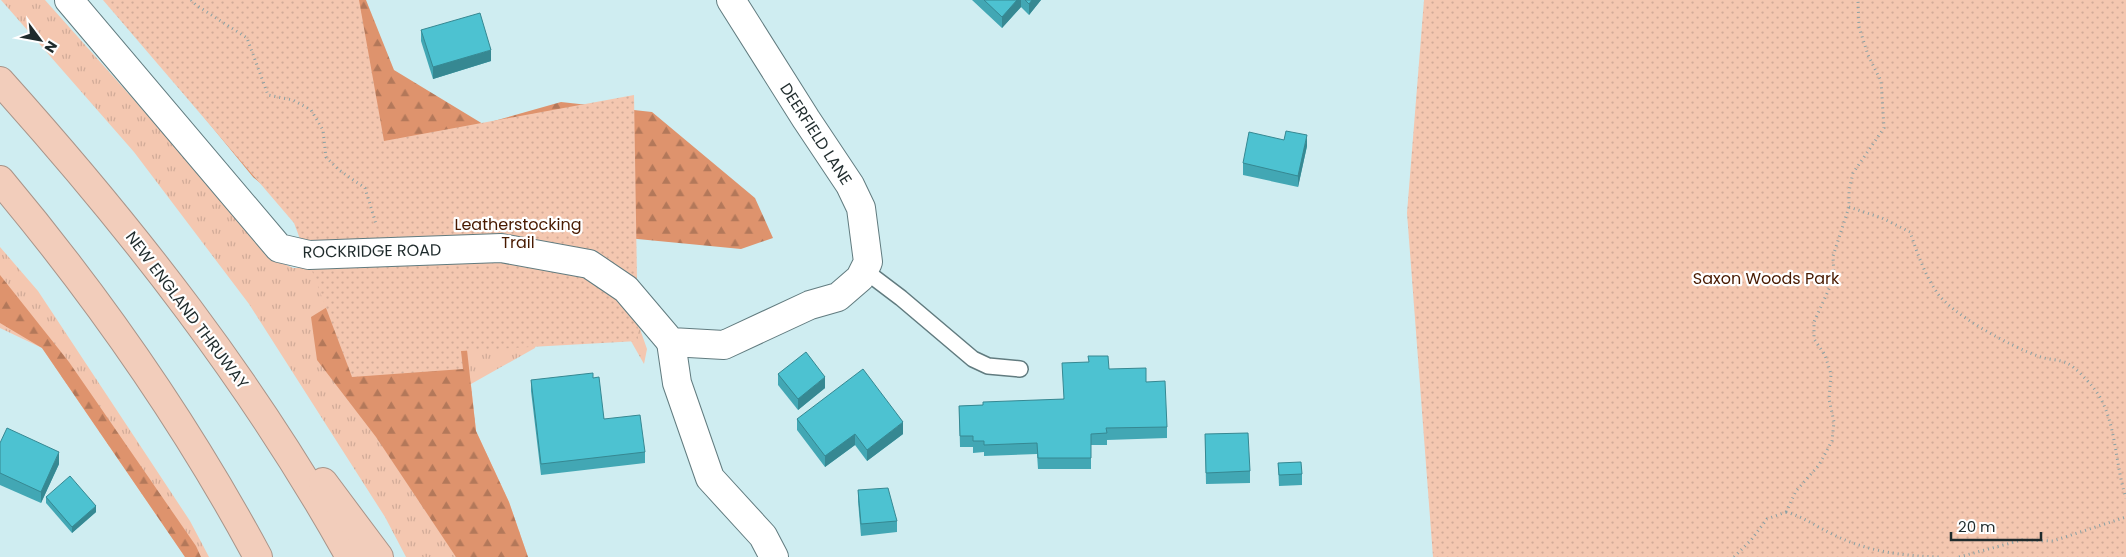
<svg xmlns="http://www.w3.org/2000/svg" width="2126" height="557" font-family="Poppins,sans-serif">
<defs>
<pattern id="grass-tufts" width="24" height="20" patternUnits="userSpaceOnUse" patternTransform="scale(1.25)"><rect width="24" height="20" fill="#f4c7b0"/><path d="M3 7l-1-3M5 7V3M7 7l1-3M15 17l-1-3M17 17v-4M19 17l1-3" fill="none" stroke="#d1ab98"/></pattern>
<pattern id="forest-firs" width="22" height="20" patternUnits="userSpaceOnUse" patternTransform="scale(1.25)"><rect width="22" height="20" fill="#de936d"/><path d="M5 1l3.5 6h-7zM16 11l3.5 6h-7z" fill="#b3785a"/></pattern>
<pattern id="park-dots" width="8" height="8" patternUnits="userSpaceOnUse" patternTransform="scale(1.25)"><rect width="8" height="8" fill="#f4c7b0"/><path d="M2 2h.1M6 6h.1" fill="none" stroke="#d1ab98" stroke-width="1.8" stroke-linecap="round"/></pattern>
</defs>
<rect width="100%" height="100%" fill="#cfedf1"/>
<g fill="url(#grass-tufts)">
<polygon points="1,0 45,0 250,230 280,262 293,268 539,265 620,299 640,329 647,349 644,364 611,306 543,318 535,348 471,384 476,431 509,502 528,557 406,557 385,517 249,304 134,152"/>
<polygon points="0,247 38,291 190,521 209,557 185,557 42,348 0,328"/>
</g>
<g fill="url(#forest-firs)">
<polygon points="108,0 366,0 394,70 483,124 561,102 652,112 755,198 773,238 741,249 286,205 253,177"/>
<polygon points="0,275 69,362 196,546 201,557 185,557 42,348 0,323"/>
<polygon points="358,288 467,350 476,431 509,502 528,557 456,557 376,437 317,360 311,317"/>
</g>
<g fill="url(#park-dots)">
<polygon points="103,0 359,0 384,141 634,95 638,341 461,351 463,369 352,377 294,223"/>
<polygon points="1424,0 2126,0 2126,557 1433,557 1407,213"/>
</g>
<g fill="none" stroke-linecap="round" stroke-linejoin="round">
<g stroke="#617b7f" stroke-width="18">
<polyline id="service" points="864,270 901,298 973,359 988,366 1020,369"/>
</g>
<g stroke="#617b7f" stroke-width="30">
<g id="minor">
<polyline points="69,0 279,248 309,255 501,248 589,264 626,289 671,342 724,345 810,305 838,297 860,278 868,262 861,208 850,185 806,119 731,0"/>
<polyline points="671,342 677,383 710,478 763,536 774,557"/>
</g>
</g>
<g stroke="#a89489" stroke-width="30">
<g id="motorway">
<path d="M0,81c132,147 254,303 350,476"/>
<path d="M0,180c98,117 186,243 258,377"/>
<polyline points="323,482 379,557"/>
</g>
</g>
<g stroke="#89a0a3" stroke-width="3" stroke-dasharray="1 4" stroke-linecap="butt">
<polyline points="191,0 196,5 247,38 268,95 293,100 311,110 323,130 326,157 339,170 365,188 376,224"/>
<path d="M1849,207l33,11 28,14c7,20 14,41 26,59 14,23 76,56 102,65 9,4 20,3 29,7 8,4 19,16 25,23 25,29 22,76 34,112"/>
<polyline points="1786,512 1796,491 1819,465 1832,441 1834,422 1829,399 1831,374 1825,355 1814,339 1814,322 1834,278 1833,256 1849,207 1849,191 1853,173 1884,128 1881,81 1868,55 1859,27 1858,0"/>
<path d="M1786,512c18,5 31,15 48,23 35,17 69,21 107,22"/>
<polyline points="1734,557 1751,540 1767,519 1786,512"/>
<polyline points="1959,557 2022,540 2053,541 2126,517"/>
</g>
<use href="#service" stroke="#fff" stroke-width="15"/>
<use href="#minor" stroke="#fff" stroke-width="28"/>
<use href="#motorway" stroke="#f2cdbb" stroke-width="28"/>
</g>
<g fill="#42a7b4">
<polygon points="972,0 1041,0 1029,15 1021,7 1002,28"/>
<polygon points="421,30 491,61 433,79 421,41"/>
<polygon points="1307,146 1298,187 1243,175 1243,163"/>
<polygon points="1109,369 1146,382 1167,427 1167,438 1107,440 1107,445 1091,445 1091,469 1038,469 1037,454 984,456 984,452 973,453 973,447 960,447 959,406 983,405 1063,399"/>
<polygon points="778,374 825,388 798,410 778,385"/>
<polygon points="593,378 604,419 645,452 645,463 541,475 531,391 531,380"/>
<polygon points="797,419 903,434 867,461 855,445 825,467 797,430"/>
<polygon points="1205,434 1250,471 1250,483 1206,484"/>
<polygon points="0,443 59,464 41,503 0,485"/>
<polygon points="1278,463 1302,474 1302,485 1279,486"/>
<polygon points="858,490 897,521 897,532 861,536 858,501"/>
<polygon points="46,497 96,512 72,533 46,503"/>
</g>
<g fill="#368892">
<polygon points="1017,0 1021,0 1021,7 1002,28 1002,17"/>
<polygon points="1032,0 1041,0 1029,15 1029,4"/>
<polygon points="491,50 491,61 433,79 433,67"/>
<polygon points="1307,135 1307,146 1298,187 1298,176"/>
<polygon points="825,377 825,388 798,410 798,399"/>
<polygon points="903,422 903,434 867,461 867,450"/>
<polygon points="855,434 855,445 825,467 825,456"/>
<polygon points="59,452 59,464 41,503 41,492"/>
<polygon points="96,506 96,512 72,533 72,527"/>
</g>
<g fill="#4dc2d1" stroke="#368892">
<polygon points="984,0 1017,0 1002,17"/>
<polygon points="1025,0 1032,0 1029,4"/>
<polygon points="480,13 491,50 433,67 421,30"/>
<polygon points="1286,131 1307,135 1298,176 1243,163 1249,132 1284,140"/>
<polygon points="806,352 825,377 798,399 778,374"/>
<polygon points="1088,356 1108,356 1109,369 1146,368 1146,382 1165,381 1167,427 1106,428 1107,433 1091,434 1091,458 1038,458 1037,443 984,445 984,441 973,441 973,436 960,436 959,406 983,405 983,402 1064,399 1062,363 1089,362"/>
<polygon points="863,369 903,422 867,450 855,434 825,456 797,419"/>
<polygon points="593,373 593,378 599,377 604,419 640,415 645,452 541,464 531,380"/>
<polygon points="7,428 59,452 41,492 0,473 0,443"/>
<polygon points="1248,433 1250,471 1206,473 1205,434"/>
<polygon points="1301,462 1302,474 1279,475 1278,463"/>
<polygon points="70,476 96,506 72,527 46,497"/>
<polygon points="888,488 897,521 861,524 858,490"/>
</g>
<g text-anchor="middle" dominant-baseline="central" stroke-width="4.5" stroke-linejoin="round" paint-order="stroke">
<g font-size="16" fill="#1f2b2c" stroke="#fff">
<text transform="translate(816 134) rotate(57)">DEERFIELD LANE</text>
<text transform="translate(372 251) rotate(-1)">ROCKRIDGE ROAD</text>
<text transform="translate(187 310) rotate(53)">NEW ENGLAND THRUWAY</text>
</g>
<g font-size="16" fill="#481a00" stroke="#fff">
<text x="518" y="224">Leatherstocking<tspan x="518" dy="18">Trail</tspan></text>
<text x="1766" y="278">Saxon Woods Park</text>
</g>
</g>
<g transform="translate(40 40) rotate(122)" stroke="#ffffff" stroke-width="4" paint-order="stroke">
<path d="M0-4L9 19L0 12L-9 19Z" fill="#1f2b2c"/>
<text y="-8" font-size="14" font-weight="bold" text-anchor="middle" fill="#1f2b2c">N</text>
</g>
<path d="M1951 532v8h90v-8" fill="none" stroke="#1f2b2c" stroke-width="2.5"/>
<text x="1958" y="532" font-size="15" fill="#1f2b2c" stroke="#ffffff" stroke-width="4" paint-order="stroke">20 m</text>
</svg>
